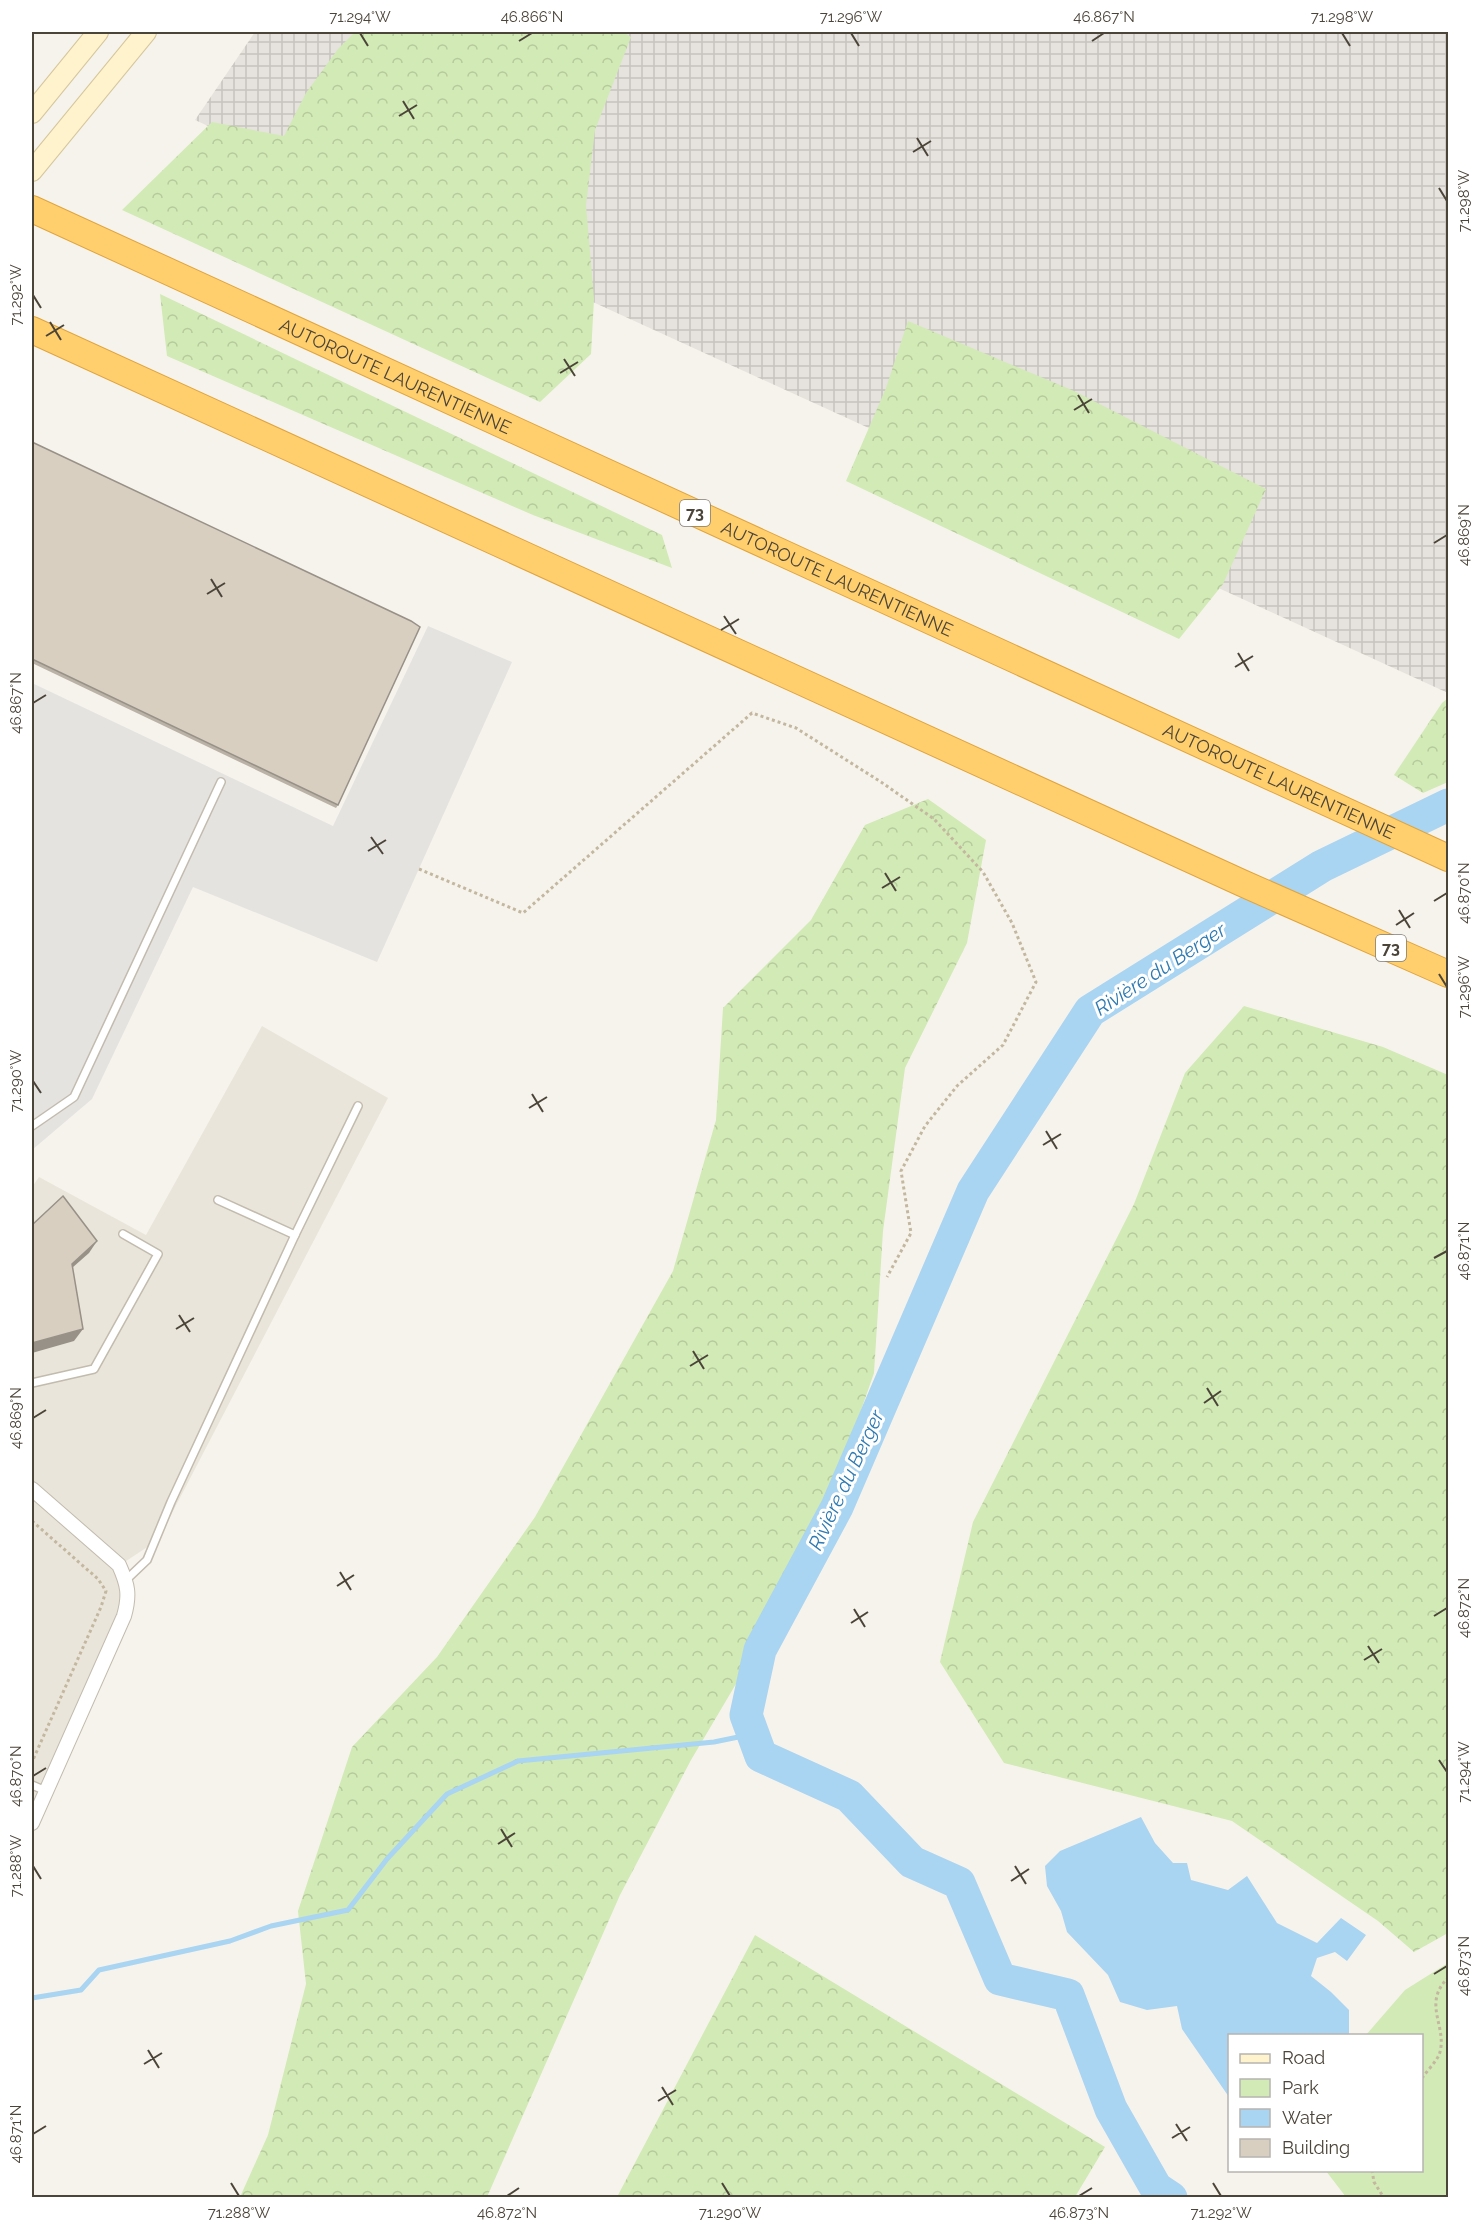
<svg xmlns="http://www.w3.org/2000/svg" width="1480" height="2229" font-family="Raleway,sans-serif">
<defs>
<pattern id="industrial-grid" width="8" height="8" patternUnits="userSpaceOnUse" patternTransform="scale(1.5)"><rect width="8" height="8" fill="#e6e2dd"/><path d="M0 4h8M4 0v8" fill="none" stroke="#c7c3be"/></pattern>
<pattern id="forest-crowns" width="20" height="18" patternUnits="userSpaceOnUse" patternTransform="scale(1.5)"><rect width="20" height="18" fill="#d2eab5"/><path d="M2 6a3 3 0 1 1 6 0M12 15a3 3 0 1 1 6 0" fill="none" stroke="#b6ca9c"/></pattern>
</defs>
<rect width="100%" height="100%" fill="#f6f3ec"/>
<polygon fill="#eae5da" points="262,1026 388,1098 158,1540 120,1565 129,1598 32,1823 32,1187 39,1177 146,1235"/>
<polygon fill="url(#industrial-grid)" points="255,32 1448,32 1448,693 195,120"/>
<polygon fill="#d2eab5" points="1448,1963 1448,2197 1346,2197 1326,2171 1422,2170 1422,2036 1366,2035 1405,1990"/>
<g fill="url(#forest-crowns)">
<polygon points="355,32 623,32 631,37 595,130 586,205 594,299 591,354 540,402 122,210 212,122 284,136 306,93 338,49"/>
<polygon points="160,294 662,535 672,568 533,515 167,356"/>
<polygon points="908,321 1074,391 1266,489 1223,584 1179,639 846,481 886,388"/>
<polygon points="1448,698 1448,782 1423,793 1394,775 1442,703"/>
<polygon points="928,799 986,840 967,943 905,1068 883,1231 874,1373 808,1562 691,1760 620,1895 487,2197 240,2197 268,2135 306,1984 298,1911 352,1747 437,1657 535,1517 673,1271 716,1120 723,1008 811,920 865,825"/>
<polygon points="1244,1006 1383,1047 1448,1075 1448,1933 1414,1952 1378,1921 1232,1821 1004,1763 940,1662 973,1522 1134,1204 1185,1073"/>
<polygon points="755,1935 1105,2147 1075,2197 617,2197"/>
</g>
<polygon fill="#e5e3e0" points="428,626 512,662 377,962 193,887 92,1099 32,1150 32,683 333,826"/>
<polygon fill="#a9d4f2" points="1141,1817 1155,1843 1173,1863 1187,1863 1191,1880 1228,1890 1247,1876 1277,1923 1317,1943 1341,1918 1366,1935 1347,1961 1335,1952 1317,1958 1311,1976 1331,1992 1349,2010 1349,2035 1230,2036 1229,2097 1182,2029 1177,2006 1147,2010 1120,2002 1108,1975 1067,1932 1061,1911 1047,1886 1045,1866 1060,1851"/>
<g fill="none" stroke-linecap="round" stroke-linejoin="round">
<polyline stroke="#a9d4f2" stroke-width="5" points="32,1998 81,1990 99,1970 230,1941 271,1926 348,1910 387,1859 447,1794 518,1761 714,1742 753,1734"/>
<polyline stroke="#a9d4f2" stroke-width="33" points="1171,2198 1156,2188 1111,2109 1068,1995 1000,1979 959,1883 912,1862 849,1796 761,1756 746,1715 760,1650 837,1507 973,1191 1090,1011 1322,866 1448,805"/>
<g stroke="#c2bbae" stroke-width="10">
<g id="lane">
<polyline points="32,1126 74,1097 221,782"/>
<polyline points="218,1200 295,1235"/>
<polyline points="32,1383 94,1369 158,1254 123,1234"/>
<polyline points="126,1580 147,1560 171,1502 295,1235 358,1106"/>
<polyline points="32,1785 46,1791"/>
</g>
</g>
<g stroke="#c2bbae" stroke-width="16">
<path id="street" d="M32,1489l87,76c9,20 11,30 5,51l-92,207"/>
</g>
<g stroke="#d6c79b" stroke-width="22">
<g id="secondary">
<polyline points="32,113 98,32"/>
<polyline points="32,171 146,32"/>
</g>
</g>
<g stroke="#e0a43c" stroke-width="28">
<g id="highway">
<path id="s1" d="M32,209l1416,649"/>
<polyline points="32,330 1242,883 1448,974"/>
</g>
</g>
<g stroke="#c4b79f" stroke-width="3" stroke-dasharray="3 3" stroke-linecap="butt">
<polyline points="419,869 523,913 752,713 796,728 881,782 934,819 983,872 1012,923 1036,982 1003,1045 957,1086 925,1126 901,1171 911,1233 887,1277"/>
<polyline points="32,1521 98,1579 106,1591 101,1607 32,1762"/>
<path d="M1422,2078c5,-7 13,-15 17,-23 10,-27 -18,-51 9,-77"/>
<polyline points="1372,2170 1374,2182 1384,2198"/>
</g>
<use href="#lane" stroke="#fff" stroke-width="7"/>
<use href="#street" stroke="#fff" stroke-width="14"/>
<use href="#secondary" stroke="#fff3cd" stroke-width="20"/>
<use href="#highway" stroke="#ffcf6e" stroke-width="26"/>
</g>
<polygon fill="#bab2a6" points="32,442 338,805 336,808 32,663"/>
<g fill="#979187">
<polygon points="97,1241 89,1253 64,1275 72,1264"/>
<polygon points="83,1329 74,1341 32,1353 32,1343"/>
</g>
<g fill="#d8cfc1" stroke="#979187" stroke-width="1.5">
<polygon points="32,442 411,621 420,627 338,805 32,659"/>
<polygon points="63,1196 97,1241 72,1264 83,1329 32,1343 32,1225"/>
</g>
<path fill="none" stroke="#4b4439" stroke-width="2" d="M360,33l8,13M851,33l8,13M1342,33l8,13M519,41l13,-8M1092,41l12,-8M403,101l11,18M399,116l18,-11M917,138l11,18M913,152l18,-11M1439,188l8,13M33,295l8,13M50,322l11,18M46,336l18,-11M564,359l11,17M560,373l18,-11M1078,395l11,18M1074,410l18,-11M1434,543l13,-8M211,579l11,18M207,594l18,-11M724,616l12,18M721,630l18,-11M1238,653l11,18M1235,667l18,-11M33,703l13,-8M371,837l12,17M368,851l18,-11M885,873l11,18M882,888l18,-11M1434,901l13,-8M1399,910l11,18M1396,925l18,-12M1439,974l8,13M33,1081l8,12M532,1094l11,18M529,1108l18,-11M1046,1131l11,18M1043,1145l18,-11M1434,1258l13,-7M179,1315l11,17M176,1329l18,-11M693,1351l11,18M690,1366l18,-11M1207,1388l11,18M1204,1403l17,-12M33,1418l13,-8M340,1572l11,18M337,1586l17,-11M854,1609l11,18M1434,1616l13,-8M851,1623l17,-11M1368,1646l11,17M1364,1660l18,-11M1439,1760l8,12M33,1776l13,-8M501,1829l11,18M498,1844l17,-11M33,1866l8,13M1015,1866l11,18M1011,1881l18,-12M1434,1974l13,-8M148,2050l11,18M144,2064l18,-11M662,2087l11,18M658,2101l18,-11M1176,2124l11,17M33,2134l13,-8M1172,2138l18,-11M231,2183l8,13M722,2183l8,13M1213,2183l8,13M507,2196l12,-8M1079,2196l13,-8"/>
<g text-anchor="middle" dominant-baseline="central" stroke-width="6" stroke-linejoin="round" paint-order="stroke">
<g fill="#fff" stroke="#817c74" stroke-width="1.5">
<rect x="680" y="500" width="30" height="26" rx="4.5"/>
<rect x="1376" y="935" width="30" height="26" rx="4.5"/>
</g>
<g font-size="16" font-weight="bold" fill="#4b4439">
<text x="695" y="513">73</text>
<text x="1391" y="948">73</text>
</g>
<g font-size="18" fill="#4b4439" stroke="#fff">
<text stroke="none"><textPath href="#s1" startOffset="400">AUTOROUTE LAURENTIENNE</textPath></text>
<text stroke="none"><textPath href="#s1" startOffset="886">AUTOROUTE LAURENTIENNE</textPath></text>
<text stroke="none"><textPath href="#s1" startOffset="1372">AUTOROUTE LAURENTIENNE</textPath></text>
</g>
<g font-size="20" font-style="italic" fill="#2e7ab2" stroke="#fff">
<text transform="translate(1160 969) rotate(-33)">Rivière du Berger</text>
<text transform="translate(846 1480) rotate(-65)">Rivière du Berger</text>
</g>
</g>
<rect width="1480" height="2229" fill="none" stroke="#ffffff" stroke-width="66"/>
<rect x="1228" y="2034" width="195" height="138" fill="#ffffff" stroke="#b7b4b0" stroke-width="1.5"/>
<rect x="1240" y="2054" width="30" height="9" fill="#fff3cd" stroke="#b7b4b0" stroke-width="1.5"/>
<text x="1282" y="2064" font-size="18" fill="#4b4439">Road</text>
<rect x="1240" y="2079" width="30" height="18" fill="#d2eab5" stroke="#b7b4b0" stroke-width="1.5"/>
<text x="1282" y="2094" font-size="18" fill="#4b4439">Park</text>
<rect x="1240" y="2109" width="30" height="18" fill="#a9d4f2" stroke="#b7b4b0" stroke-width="1.5"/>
<text x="1282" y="2124" font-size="18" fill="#4b4439">Water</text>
<rect x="1240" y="2139" width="30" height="18" fill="#d8cfc1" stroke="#b7b4b0" stroke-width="1.5"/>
<text x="1282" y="2154" font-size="18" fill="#4b4439">Building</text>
<rect x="33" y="33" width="1414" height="2163" fill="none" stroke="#4b4439" stroke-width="2"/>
<g font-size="15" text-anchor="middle" fill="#4b4439">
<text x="360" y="22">71.294°W</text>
<text x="532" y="22">46.866°N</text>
<text x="851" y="22">71.296°W</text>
<text x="1104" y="22">46.867°N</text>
<text x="1342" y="22">71.298°W</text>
<text transform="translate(1464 201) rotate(-90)" y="5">71.298°W</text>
<text transform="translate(16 295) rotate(-90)" y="5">71.292°W</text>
<text transform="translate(1464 535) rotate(-90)" y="5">46.869°N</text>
<text transform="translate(16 703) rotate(-90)" y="5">46.867°N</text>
<text transform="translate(1464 893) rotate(-90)" y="5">46.870°N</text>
<text transform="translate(1464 987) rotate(-90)" y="5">71.296°W</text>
<text transform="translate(16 1081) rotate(-90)" y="5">71.290°W</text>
<text transform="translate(1464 1251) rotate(-90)" y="5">46.871°N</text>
<text transform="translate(16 1418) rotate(-90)" y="5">46.869°N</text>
<text transform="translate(1464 1608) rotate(-90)" y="5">46.872°N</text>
<text transform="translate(1464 1772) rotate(-90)" y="5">71.294°W</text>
<text transform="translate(16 1776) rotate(-90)" y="5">46.870°N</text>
<text transform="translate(16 1866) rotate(-90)" y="5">71.288°W</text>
<text transform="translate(1464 1966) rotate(-90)" y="5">46.873°N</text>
<text transform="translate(16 2134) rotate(-90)" y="5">46.871°N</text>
<text x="239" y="2218">71.288°W</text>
<text x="507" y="2218">46.872°N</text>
<text x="730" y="2218">71.290°W</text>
<text x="1079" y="2218">46.873°N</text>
<text x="1221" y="2218">71.292°W</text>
</g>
</svg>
